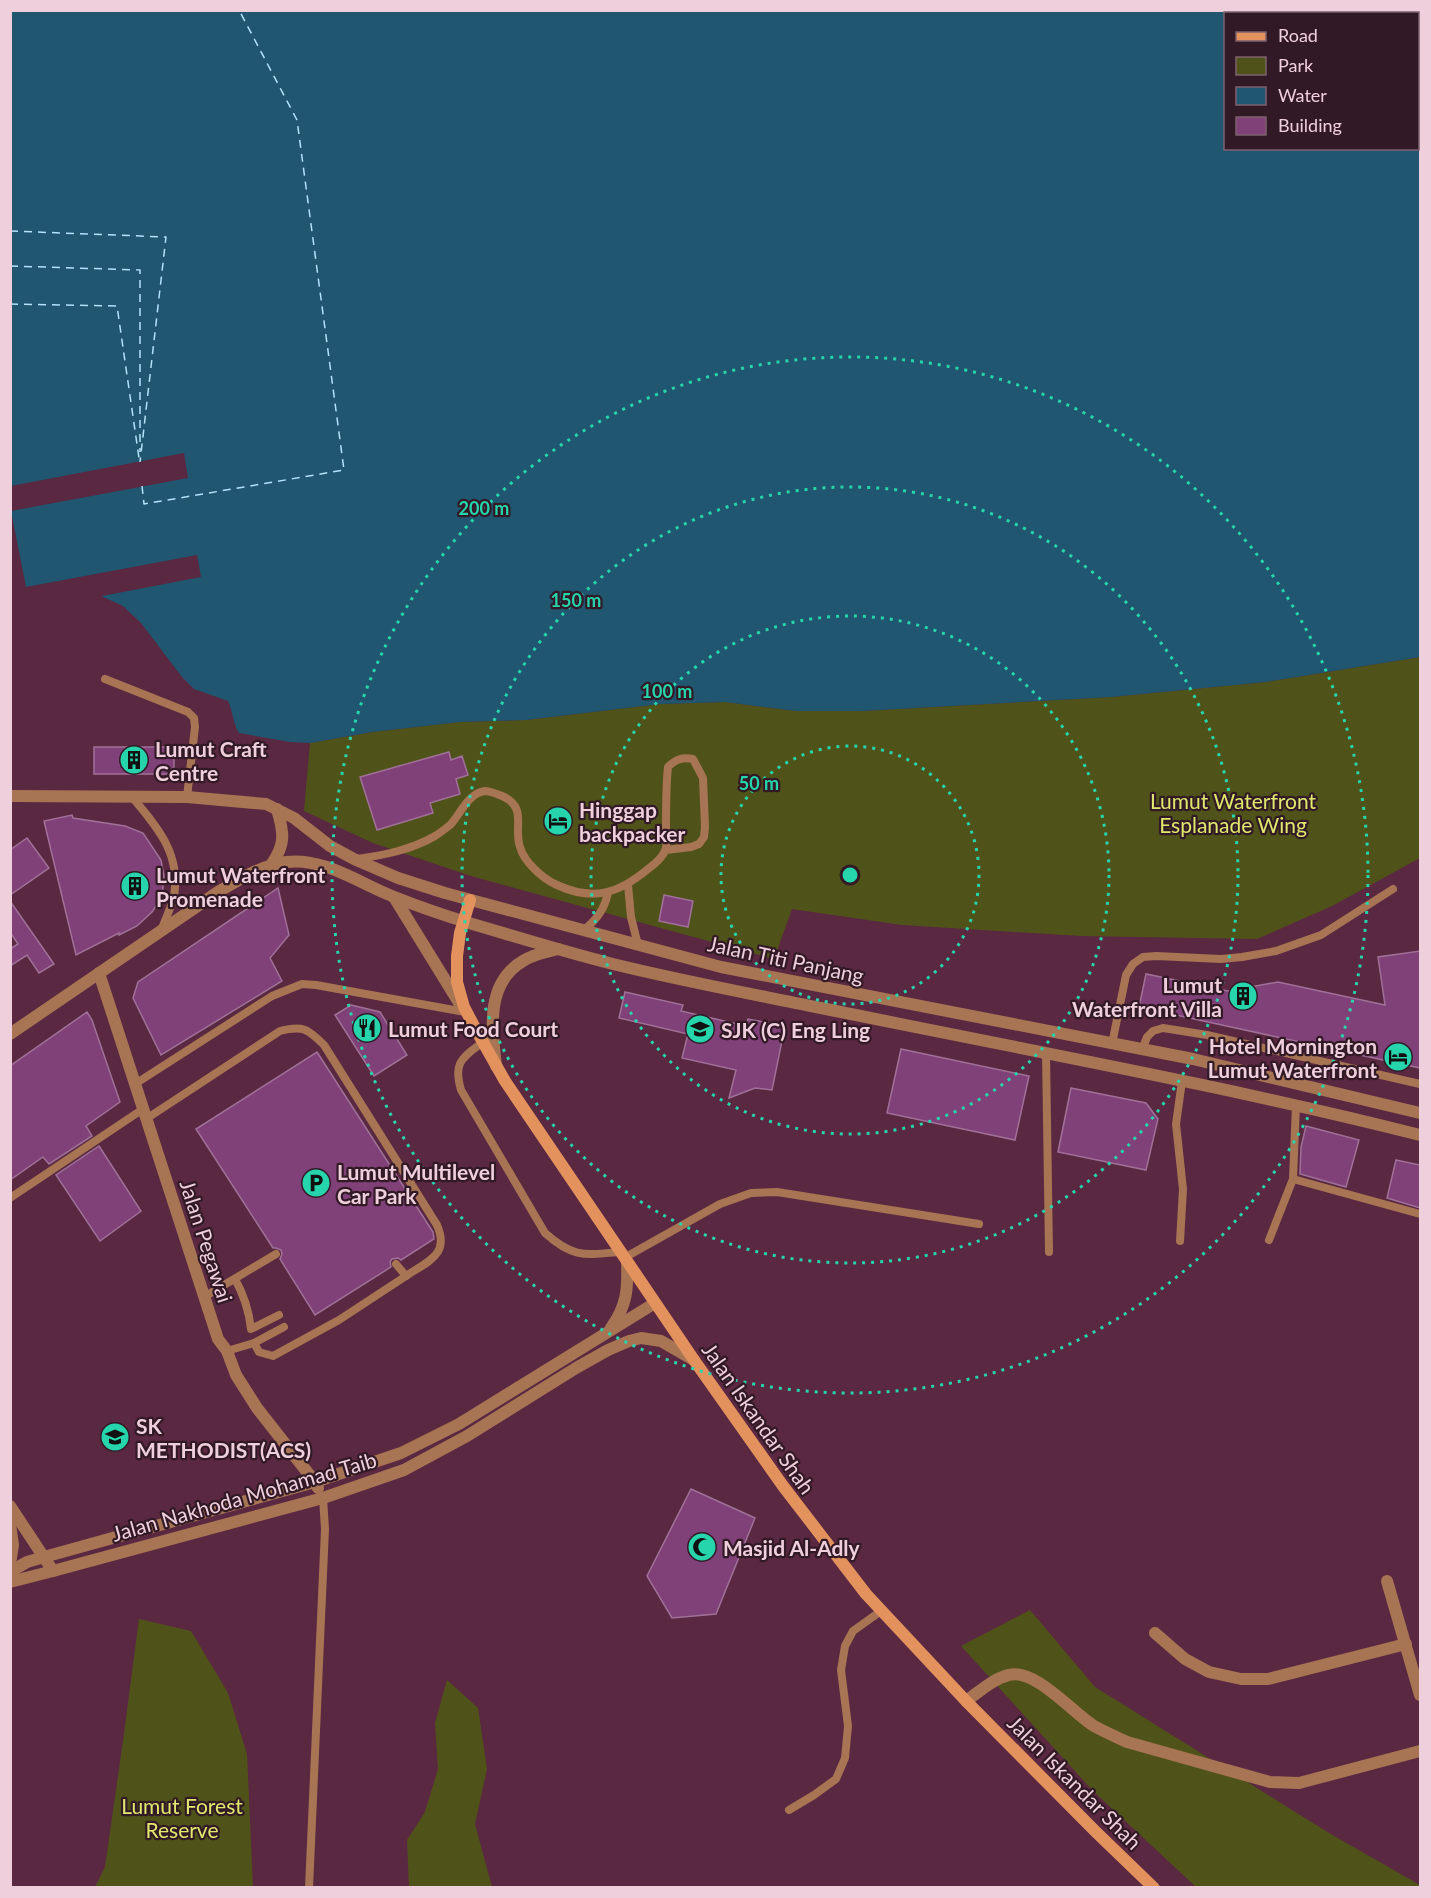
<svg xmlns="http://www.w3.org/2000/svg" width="1431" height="1898" font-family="Lato,sans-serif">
<rect width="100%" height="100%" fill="#5a2840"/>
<g fill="#505319">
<polygon points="1420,657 1420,858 1332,906 1257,939 1081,936 902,925 792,909 774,959 471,876 373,843 304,811 310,743 372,732 460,722 526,720 660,704 725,702 796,711 862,711 1111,697 1266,682"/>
<polygon points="1030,1610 1095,1687 1329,1833 1420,1885 1420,1887 1196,1887 1093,1791 961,1646"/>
<polygon points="139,1619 191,1631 228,1693 247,1754 253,1887 95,1887 105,1867 123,1741"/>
<polygon points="447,1680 478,1708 487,1769 475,1824 492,1887 409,1887 407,1840 425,1812 438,1769 435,1723"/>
</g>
<path fill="#20566f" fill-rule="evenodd" d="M11,11h1409v646l-154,25 -155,15 -249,14h-66l-71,-9 -65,2 -134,16 -66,2 -88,10 -62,11 -20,-1 -51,-9c-6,-9 -6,-22 -11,-32l-34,-12 -12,-12 -41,-54 -18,-17 -22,-10 -79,14 -11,5zM1226,14h192v134h-192z"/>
<polygon fill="#5a2840" points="184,453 188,478 11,511 26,587 197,555 201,577 102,596 102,599 23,613 10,618 11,486"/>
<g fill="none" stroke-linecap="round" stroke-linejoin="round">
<g stroke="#b4e2fb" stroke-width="1.5" stroke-dasharray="8 6" stroke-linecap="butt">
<polyline points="10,231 166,237 140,462"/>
<polyline points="10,266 140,270 140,452"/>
<polyline points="10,304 117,306 139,458"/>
<polyline points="142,486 144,504 344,470 297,120 239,10"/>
</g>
</g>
<g fill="#804078" stroke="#a07198" stroke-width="1.5">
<rect x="94" y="747" width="80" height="27"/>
<polygon points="449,752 451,760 462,756 468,775 456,779 460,794 430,803 433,813 377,830 360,777"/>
<polygon points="72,815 73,818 125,826 143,833 161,860 164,876 162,897 152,912 137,926 119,935 119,933 76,955 44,821"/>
<polygon points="27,838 49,868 10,895 10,850"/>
<polygon points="278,888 289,935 270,958 282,981 161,1055 133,998 138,982"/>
<polygon points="664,895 693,901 688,927 659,921"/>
<polygon points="10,901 54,964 39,973 27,955 10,966 10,949 18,944 10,932"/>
<polygon points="1420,951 1420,1068 1139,1007 1146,974 1228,991 1278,982 1385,1005 1378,957"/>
<polygon points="625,992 683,1005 681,1011 746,1026 748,1019 785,1026 772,1090 755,1088 729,1098 736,1070 682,1058 688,1034 619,1018"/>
<polygon points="351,1005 380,1012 407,1055 374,1076 335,1015"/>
<polygon points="87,1012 92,1020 120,1102 86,1126 92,1136 49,1164 43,1157 10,1180 10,1066"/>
<polygon points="901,1049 1029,1076 1015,1140 887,1113"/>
<polygon points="317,1052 433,1232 434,1239 401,1260 398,1258 392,1259 390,1262 391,1267 315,1315 280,1259 282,1254 281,1250 276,1248 273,1248 196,1129"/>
<polygon points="1071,1088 1146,1103 1158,1119 1146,1170 1058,1152"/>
<polygon points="1306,1126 1359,1140 1346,1187 1300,1174 1301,1147"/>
<polygon points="99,1146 141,1211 100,1241 56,1175"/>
<polygon points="1396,1160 1420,1165 1420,1208 1387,1198"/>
<polygon points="691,1489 755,1518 716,1614 672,1618 647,1576"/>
</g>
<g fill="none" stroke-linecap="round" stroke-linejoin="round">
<g stroke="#a77454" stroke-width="8">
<polyline points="105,679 188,712 194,718 195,727 187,797"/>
<path d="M132,797c25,30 49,56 42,99 -3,12 -9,24 -13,35"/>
<path d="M357,859c27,-4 54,-9 78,-23 5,-3 10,-7 15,-11 10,-10 18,-32 35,-34 5,0 12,3 17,5 26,11 11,31 18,51 4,15 23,32 37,38 37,17 62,8 91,-16 7,-5 16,-13 18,-21 1,-7 0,-15 0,-22 0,-20 0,-40 2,-59 8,-8 14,-10 25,-8l10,19 2,49 -1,10 -5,7 -8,3 -25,3"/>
<polyline points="628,885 631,917 638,945"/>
<path d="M584,930c13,-11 21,-21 24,-38"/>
<path d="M483,1042c-21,16 -30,20 -22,48l84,143c28,25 39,22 75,19"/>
<polyline points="1112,1044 1126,975 1133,964 1143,957 1156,956 1221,959 1242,957 1276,951 1321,935 1393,889"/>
<polyline points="1142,1050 1147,1037 1153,1031 1163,1028 1207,1035 1420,1084"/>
<polyline points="1046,1054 1049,1252"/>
<polyline points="135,1084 272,996 302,984 316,985 465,1012"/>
<polyline points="1296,1105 1293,1179 1420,1214"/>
<path d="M146,1119l134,-88c23,-6 28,-2 44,14l113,180c13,30 -9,36 -31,51l-10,-12"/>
<polyline points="10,1198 143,1109"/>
<polyline points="1269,1240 1293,1179"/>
<polyline points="1180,1241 1183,1189 1176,1124 1182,1081"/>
<polyline points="624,1258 720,1204 751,1193 777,1192 979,1224"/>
<path d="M235,1279c9,16 14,32 16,50l28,-14"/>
<polyline points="204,1297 276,1254"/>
<polyline points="254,1343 259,1352 273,1356 339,1320 406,1276"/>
<polyline points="227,1351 254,1343 284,1327"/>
<polyline points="789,1810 814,1795 836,1779 845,1758 848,1726 841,1670 845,1646 853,1631 881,1611"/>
<polyline points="309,1888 325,1529 323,1498"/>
</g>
<g stroke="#a77454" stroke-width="12">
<polyline points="10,1524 13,1545 10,1564"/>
<polyline points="10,1572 27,1562 44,1557"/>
<polyline points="1387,1581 1420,1695"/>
<polyline points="10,1582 53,1571"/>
<polyline points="1155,1633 1185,1659 1209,1672 1241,1679 1268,1679 1406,1644"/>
<path d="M966,1701c13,-9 28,-23 43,-26 26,-7 64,38 85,51 11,6 22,11 33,16l143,40 29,1 121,-32"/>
</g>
<g stroke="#a77454" stroke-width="12">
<polyline points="10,796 187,797 266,804 294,818 330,846 354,859 398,878 445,893 721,967 1193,1059 1420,1113"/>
<path d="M271,865c15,-21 13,-32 6,-56"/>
<polyline points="394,897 463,1009"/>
<polyline points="99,973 218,1339 227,1351 236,1375 257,1408 315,1482 318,1488"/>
<path d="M10,1034l208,-142c22,-13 42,-26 68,-30 37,-5 73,21 106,34 25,10 51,19 77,27 48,14 96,29 144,41 69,17 139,30 208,44 200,41 401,77 599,127"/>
<path d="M496,1066c-4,-36 -11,-83 27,-105 10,-7 23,-9 35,-12"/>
<path d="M611,1328c16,-23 17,-38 16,-66"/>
<polyline points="10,1506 53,1571 323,1498 404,1470 467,1436 576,1368 608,1350 629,1341 641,1338 661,1341 694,1360"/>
<polyline points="44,1557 315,1482 401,1453 459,1424 655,1303"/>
</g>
<polyline stroke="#e3925e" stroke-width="12" points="470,900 460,933 457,956 457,982 464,1007 475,1028 505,1081 694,1360 783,1486 866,1594 966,1701 1096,1832 1154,1888"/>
</g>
<g fill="none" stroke="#27d5ad" stroke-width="3" stroke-dasharray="3 6">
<circle cx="850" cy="875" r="129"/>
<circle cx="850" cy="875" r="259"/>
<circle cx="850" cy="875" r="388"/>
<circle cx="850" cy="875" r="518"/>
</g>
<defs>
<g id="building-disc" transform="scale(1.5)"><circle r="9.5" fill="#27d5ad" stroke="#311a25"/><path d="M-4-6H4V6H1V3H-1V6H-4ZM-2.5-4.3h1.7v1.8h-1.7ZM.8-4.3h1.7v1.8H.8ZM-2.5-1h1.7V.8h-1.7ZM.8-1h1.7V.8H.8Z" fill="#111"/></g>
<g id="hotel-disc" transform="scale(1.5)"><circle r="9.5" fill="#27d5ad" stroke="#311a25"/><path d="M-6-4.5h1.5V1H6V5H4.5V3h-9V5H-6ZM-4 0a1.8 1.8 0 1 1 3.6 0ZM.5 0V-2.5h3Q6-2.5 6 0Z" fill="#111"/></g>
<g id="restaurant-disc" transform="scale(1.5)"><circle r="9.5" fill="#27d5ad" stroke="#311a25"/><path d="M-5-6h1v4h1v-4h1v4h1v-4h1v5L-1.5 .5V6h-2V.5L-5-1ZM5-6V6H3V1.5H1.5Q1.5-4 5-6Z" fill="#111"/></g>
<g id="school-disc" transform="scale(1.5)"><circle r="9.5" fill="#27d5ad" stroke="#311a25"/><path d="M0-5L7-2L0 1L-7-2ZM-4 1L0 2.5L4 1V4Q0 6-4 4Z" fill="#111"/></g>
<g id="parking-disc" transform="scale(1.5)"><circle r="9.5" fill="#27d5ad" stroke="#311a25"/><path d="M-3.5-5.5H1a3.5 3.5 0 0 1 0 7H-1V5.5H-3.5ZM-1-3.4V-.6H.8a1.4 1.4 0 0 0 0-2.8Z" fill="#111"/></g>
<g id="mosque-disc" transform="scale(1.5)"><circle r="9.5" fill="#27d5ad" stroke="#311a25"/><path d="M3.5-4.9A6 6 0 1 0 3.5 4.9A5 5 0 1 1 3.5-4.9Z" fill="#111"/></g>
</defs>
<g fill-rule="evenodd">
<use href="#building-disc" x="134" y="760"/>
<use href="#hotel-disc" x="558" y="821"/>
<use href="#building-disc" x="135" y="886"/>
<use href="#building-disc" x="1243" y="996"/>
<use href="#restaurant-disc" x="367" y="1028"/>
<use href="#school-disc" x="700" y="1029"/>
<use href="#hotel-disc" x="1398" y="1057"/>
<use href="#parking-disc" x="316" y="1183"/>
<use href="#school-disc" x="115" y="1437"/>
<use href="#mosque-disc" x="702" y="1547"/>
</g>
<g text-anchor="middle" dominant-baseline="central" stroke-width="4.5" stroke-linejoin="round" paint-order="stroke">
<g font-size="21" font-weight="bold" fill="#efcfdc" stroke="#311a25" text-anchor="start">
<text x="155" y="748">Lumut Craft<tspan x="155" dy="24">Centre</tspan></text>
<text x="579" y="809">Hinggap<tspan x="579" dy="24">backpacker</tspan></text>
<text x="156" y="874">Lumut Waterfront<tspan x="156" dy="24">Promenade</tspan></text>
<text x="1222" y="984" text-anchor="end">Lumut<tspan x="1222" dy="24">Waterfront Villa</tspan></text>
<text x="388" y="1028">Lumut Food Court</text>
<text x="721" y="1029">SJK (C) Eng Ling</text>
<text x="1377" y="1045" text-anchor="end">Hotel Mornington<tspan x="1377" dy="24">Lumut Waterfront</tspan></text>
<text x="337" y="1171">Lumut Multilevel<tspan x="337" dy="24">Car Park</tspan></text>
<text x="136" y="1425">SK<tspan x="136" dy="24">METHODIST(ACS)</tspan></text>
<text x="723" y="1547">Masjid Al-Adly</text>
</g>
<g font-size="21" fill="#e0e86e" stroke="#311a25">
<text x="1233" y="800">Lumut Waterfront<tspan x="1233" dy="24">Esplanade Wing</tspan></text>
<text x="182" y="1805">Lumut Forest<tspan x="182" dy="24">Reserve</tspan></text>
</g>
<g font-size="21" fill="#efcfdc" stroke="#311a25">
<text transform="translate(786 959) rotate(12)">Jalan Titi Panjang</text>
<text transform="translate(207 1241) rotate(72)">Jalan Pegawai</text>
<text transform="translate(759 1418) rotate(55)">Jalan Iskandar Shah</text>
<text transform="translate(244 1496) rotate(-16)">Jalan Nakhoda Mohamad Taib</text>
<text transform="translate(1075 1782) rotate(45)">Jalan Iskandar Shah</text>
</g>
</g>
<circle cx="850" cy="875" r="9" fill="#27d5ad" stroke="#311a25" stroke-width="3"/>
<g font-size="18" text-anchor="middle" font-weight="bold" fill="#27d5ad" stroke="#311a25" stroke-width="4.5" stroke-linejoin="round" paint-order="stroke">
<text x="484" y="515">200 m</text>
<text x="576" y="607">150 m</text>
<text x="667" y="698">100 m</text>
<text x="759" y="790">50 m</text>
</g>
<rect width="1431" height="1898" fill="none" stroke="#efcfdc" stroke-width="24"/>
<rect x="1224" y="12" width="195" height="138" fill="#311a25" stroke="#7d626e" stroke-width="1.5"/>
<rect x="1236" y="32" width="30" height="9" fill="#e3925e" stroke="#7d626e" stroke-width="1.5"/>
<text x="1278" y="42" font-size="18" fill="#efcfdc">Road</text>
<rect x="1236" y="57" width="30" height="18" fill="#505319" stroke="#7d626e" stroke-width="1.5"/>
<text x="1278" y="72" font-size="18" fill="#efcfdc">Park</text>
<rect x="1236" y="87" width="30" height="18" fill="#20566f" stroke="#7d626e" stroke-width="1.5"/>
<text x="1278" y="102" font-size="18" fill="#efcfdc">Water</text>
<rect x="1236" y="117" width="30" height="18" fill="#804078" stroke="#7d626e" stroke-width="1.5"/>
<text x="1278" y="132" font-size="18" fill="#efcfdc">Building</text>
</svg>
